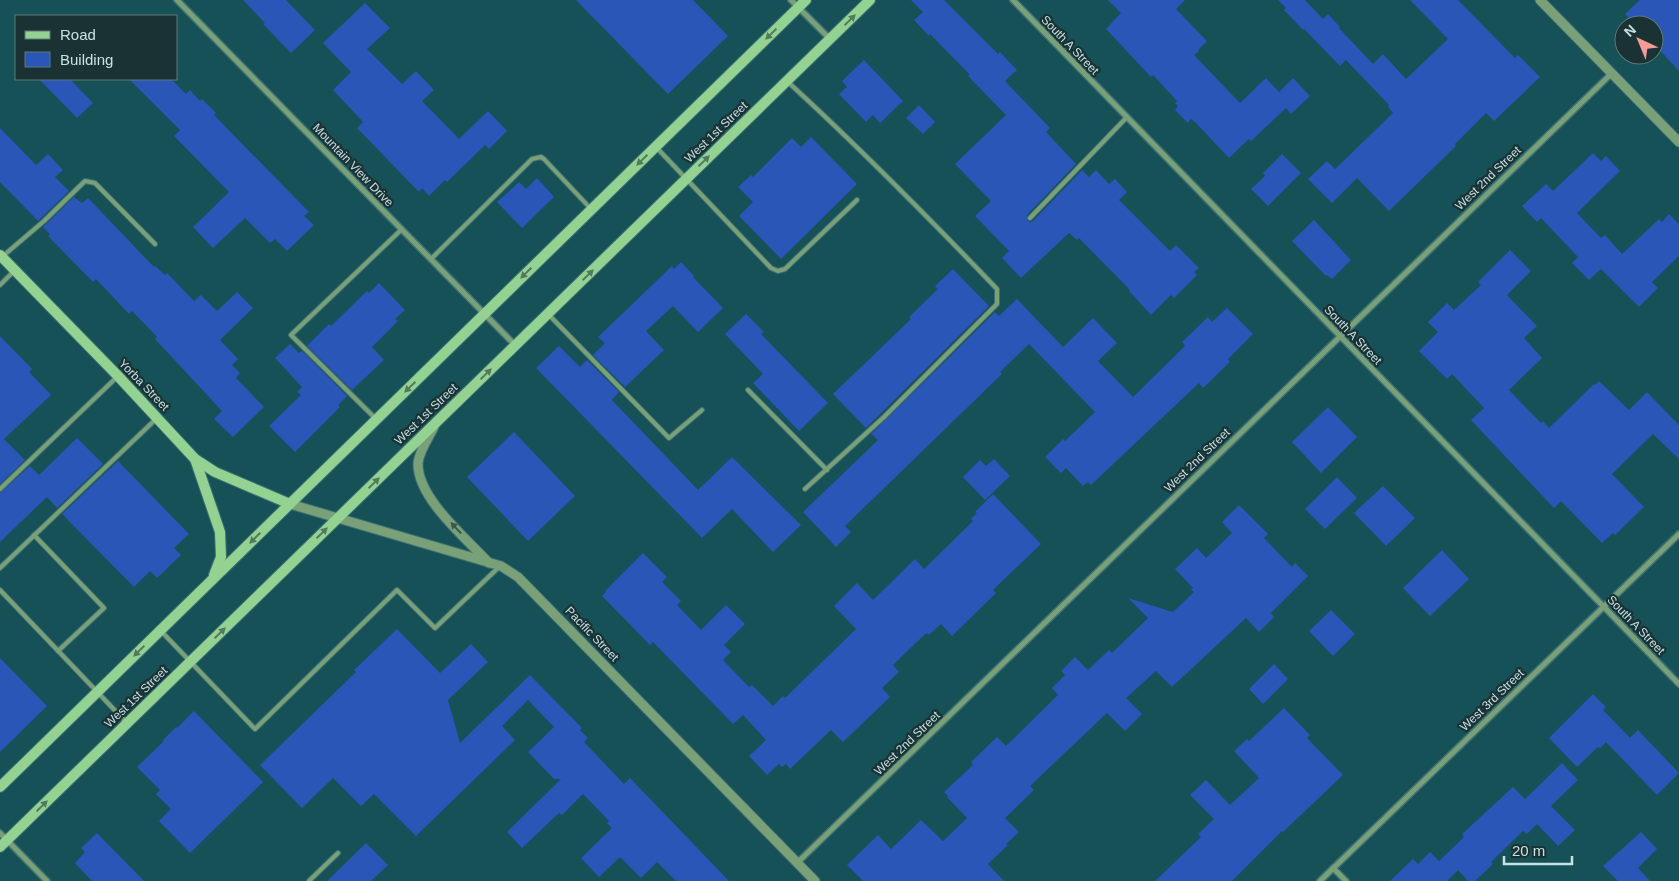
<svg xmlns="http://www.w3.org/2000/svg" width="1679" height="881" font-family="Arial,sans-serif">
<rect width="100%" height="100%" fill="#155156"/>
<g fill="#2a56b7">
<polygon points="243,0 286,0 315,30 291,53 263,24 265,23"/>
<polygon points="576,0 693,0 728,36 668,94"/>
<polygon points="911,0 944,0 998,54 1000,52 1017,70 1005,81 1050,128 1046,132 1076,164 1027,215 1027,220 1030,222 1033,221 1082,170 1089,177 1096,170 1109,184 1115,179 1127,192 1119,200 1170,251 1176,245 1199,268 1194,272 1197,275 1174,298 1171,295 1151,315 1129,291 1130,290 1079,238 1077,240 1069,233 1021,278 1002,258 1009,251 975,216 991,201 955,164 1006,115 968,76 970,75 930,34 929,36 914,20 923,12"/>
<polygon points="1108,0 1185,0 1176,9 1207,41 1198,50 1199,51 1194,55 1240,103 1266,78 1279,92 1293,78 1310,96 1291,114 1286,108 1251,141 1249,139 1229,158 1195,122 1191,119 1188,123 1175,110 1178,106 1175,103 1177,101 1153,75 1151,77 1106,29 1121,13"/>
<polygon points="1278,0 1305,0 1323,19 1328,14 1340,27 1339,28 1373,64 1383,54 1406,79 1448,39 1410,0 1458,0 1515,58 1518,55 1540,77 1494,121 1486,113 1455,144 1456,146 1389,211 1357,178 1332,203 1308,179 1327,161 1335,169 1393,113 1388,107 1389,105 1346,60 1340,66 1304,29 1303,30 1284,10 1286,8"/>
<polygon points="1640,0 1679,0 1679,71 1654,44 1654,25 1636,25 1625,14"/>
<polygon points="365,3 390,28 367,49 402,84 416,71 434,90 422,101 459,139 488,111 507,131 489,149 485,145 447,182 445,180 429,196 422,188 419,192 357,128 363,122 333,90 351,72 323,43"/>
<polygon points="864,60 903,101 880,123 873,115 866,122 839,94 847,87 842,81"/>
<polygon points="39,79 70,79 93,103 77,118"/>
<polygon points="129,79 171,79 186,94 190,90 200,101 202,99 216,113 214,115 309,212 304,216 314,225 287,251 275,239 270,243 245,218 213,248 193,227 229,192 174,136 180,130"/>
<polygon points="919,105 935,122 923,134 906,118"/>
<polygon points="0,128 36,165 48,154 63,170 55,177 69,191 38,221 0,182"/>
<polygon points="811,137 857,184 781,259 739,216 753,202 738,187 751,175 753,177 792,138 801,147"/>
<polygon points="1593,153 1601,161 1606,156 1620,171 1577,213 1601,238 1605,235 1622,254 1659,219 1662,222 1669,214 1679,224 1679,256 1652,282 1658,288 1639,307 1601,269 1589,280 1572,263 1578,257 1541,218 1537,222 1522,206 1546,184 1553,191"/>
<polygon points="1282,154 1301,173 1268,206 1251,189 1265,176 1263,173"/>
<polygon points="537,178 554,197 522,228 497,202 519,182 526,189"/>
<polygon points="74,197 82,203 88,198 154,267 155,266 165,275 167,273 194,301 201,295 217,311 237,292 253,308 220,340 238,359 232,365 240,373 236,378 264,407 233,437 214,419 222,411 155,339 157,337 132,311 129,314 96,279 93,282 48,236 50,234 43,227"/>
<polygon points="1314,220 1351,260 1332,279 1327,275 1326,276 1292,241"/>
<polygon points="1510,250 1531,271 1507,295 1537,326 1524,338 1542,358 1509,390 1541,423 1543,421 1549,428 1594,384 1595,385 1599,381 1629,410 1647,392 1679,425 1679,459 1653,434 1612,474 1644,507 1615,535 1613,533 1602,543 1561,501 1554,508 1536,489 1471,420 1484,408 1452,374 1447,379 1419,351 1438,332 1428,322 1447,303 1454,310 1481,285 1478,282"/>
<polygon points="681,262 694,276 693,277 723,308 698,332 673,306 646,331 664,350 625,387 593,355 605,343 598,337 672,266 674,269"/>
<polygon points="953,269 989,306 866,428 833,394 911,319 909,317 938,289 935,286"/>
<polygon points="379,283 405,310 395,319 398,321 372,347 384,360 352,390 307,346 329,324 331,326 367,291 369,293"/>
<polygon points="1017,299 1063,347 1093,318 1117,343 1098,361 1133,397 1185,346 1182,342 1208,317 1212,322 1227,308 1253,334 1228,359 1230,362 1203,388 1199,383 1091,485 1088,482 1083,486 1066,468 1061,473 1045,457 1063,439 1065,441 1095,412 1029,344 1000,372 1002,374 845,526 851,532 836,547 803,512 878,440 871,434 995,312 999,316"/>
<polygon points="746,314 764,332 761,334 828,403 799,431 753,383 763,374 725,334"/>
<polygon points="0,336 32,369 29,372 51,395 4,439 25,460 0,484"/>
<polygon points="290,344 299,353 302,351 347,396 338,405 340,407 295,452 269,426 301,395 297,392 302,387 275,358"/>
<polygon points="559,346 580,367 587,360 619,392 612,400 698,490 732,457 801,525 773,552 732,509 702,538 536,368"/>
<polygon points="1328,407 1357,437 1321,473 1292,442"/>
<polygon points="514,432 575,496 528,541 467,477"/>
<polygon points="77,438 103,464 57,508 47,497 0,542 0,493 30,466 39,475"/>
<polygon points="994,459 1010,476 985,500 963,477 980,460 986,466"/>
<polygon points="118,461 189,534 174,548 181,555 157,578 150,571 134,587 62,514"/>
<polygon points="1337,477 1357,498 1325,529 1305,509"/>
<polygon points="1383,486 1415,518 1386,546 1354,513"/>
<polygon points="993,494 1041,544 993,590 996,593 952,636 941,624 929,635 927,633 919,640 893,665 899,672 882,688 890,697 843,742 831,730 790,769 786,764 782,767 779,764 767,775 749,756 766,740 743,715 733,724 653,642 650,645 602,596 606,592 605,591 643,553 667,577 662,582 681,601 677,605 701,630 726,605 745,624 724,645 731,652 723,660 749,687 752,685 773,706 783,696 785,698 856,629 834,606 857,583 873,600 915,559 924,569 973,521 971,519 977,513 975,512"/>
<polygon points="1239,505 1268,534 1264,538 1292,567 1295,563 1308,576 1271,613 1274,617 1259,632 1246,618 1172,687 1156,671 1126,698 1142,714 1125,731 1107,713 1030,786 1034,790 1005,818 1019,832 1006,844 1008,845 988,864 1004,881 863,881 847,865 878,835 891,849 921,820 943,841 967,818 947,797 948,796 944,792 973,765 971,762 997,737 1006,746 1058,695 1052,688 1065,675 1061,671 1075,657 1088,670 1109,650 1112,653 1148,618 1128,598 1173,612 1194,592 1191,590 1193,588 1175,569 1197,548 1206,558 1232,533 1222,522"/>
<polygon points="1442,550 1469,579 1430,616 1403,588"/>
<polygon points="1331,610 1355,634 1333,656 1309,631"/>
<polygon points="397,629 440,673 471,644 488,662 448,700 460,743 530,675 582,728 580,730 588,738 584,742 624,784 630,778 729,881 676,881 657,862 641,878 620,857 599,877 581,858 612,828 607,823 609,821 583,794 562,815 559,813 522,848 507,832 561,779 554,779 528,752 554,727 528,700 502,726 515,740 416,836 374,794 361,806 333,778 302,808 260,765 356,672 354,670"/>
<polygon points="0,658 47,706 0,752"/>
<polygon points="1274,664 1288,679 1263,704 1249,689"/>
<polygon points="1593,694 1606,707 1603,710 1630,738 1638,730 1679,773 1657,795 1606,742 1600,748 1598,747 1577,767 1549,738"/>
<polygon points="1284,708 1310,735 1307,738 1343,775 1283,832 1282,831 1232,881 1155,881 1201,837 1198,834 1214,819 1190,795 1206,780 1230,805 1259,778 1234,751 1247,739 1249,741"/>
<polygon points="194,711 263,782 190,853 159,821 171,809 156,794 160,790 137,767 164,741 163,740 176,727 177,728"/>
<polygon points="1562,763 1578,780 1551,806 1575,830 1558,846 1537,824 1527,834 1523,831 1491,862 1493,864 1475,881 1468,881 1458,870 1447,881 1390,881 1413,859 1418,864 1430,852 1439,861 1464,837 1462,834 1513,787 1525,799"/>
<polygon points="1641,832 1657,849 1638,868 1650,881 1618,881 1603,866"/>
<polygon points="97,833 144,881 92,881 75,863 85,852 81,848"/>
<polygon points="366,843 388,865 371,881 327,881"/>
</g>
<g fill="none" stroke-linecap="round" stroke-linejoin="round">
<g stroke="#3c7175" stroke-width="6">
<g id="service">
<path d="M788,82c72,66 141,136 209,207v15l-113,113 -79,72"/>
<polyline points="656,147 771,268 778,271 785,269 857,200"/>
<polyline points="1030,218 1127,117"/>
<polyline points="3,256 44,221 85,181 95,183 155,244"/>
<polyline points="431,259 532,159 541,157 544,159 591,209"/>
<polyline points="0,285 14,271"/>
<polyline points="549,315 669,438 702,410"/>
<polyline points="748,390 827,470"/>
<polyline points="376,419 291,335 402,229"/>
<polyline points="0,489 118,376"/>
<polyline points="34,535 104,608 58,651"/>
<polyline points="0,568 156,419"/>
<polyline points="0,590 126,722"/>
<polyline points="161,631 255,729 397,590 435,628 499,567"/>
<polyline points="309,881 338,853"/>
</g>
</g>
<g stroke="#3c7175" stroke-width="8">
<g id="minor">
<polyline points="177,0 515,345"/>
<polyline points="791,0 830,39"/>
<polyline points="1013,0 1679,684"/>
<polyline points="0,833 47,881"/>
<polyline points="797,863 1612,73"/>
<polyline points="1333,868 1346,881"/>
<polyline points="1320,881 1679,534"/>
</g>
</g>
<g stroke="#3c7175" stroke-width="11">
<g id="tertiary">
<polyline points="1540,0 1679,142"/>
<path d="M434,427c-5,10 -15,24 -16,36 -1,35 48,75 71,100"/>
<polyline points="290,504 501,566 518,577 815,881"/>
</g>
</g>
<g stroke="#3c7175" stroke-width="12">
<g id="secondary">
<polyline points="0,255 118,376 195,459 215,472 290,504"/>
<polyline points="195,459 220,532 221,557 214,575"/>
<polyline points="0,787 806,0"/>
<polyline points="0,847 870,0"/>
</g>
</g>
<use href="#service" stroke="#7aa078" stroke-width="4"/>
<use href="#minor" stroke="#7aa078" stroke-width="5"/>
<use href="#tertiary" stroke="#7aa078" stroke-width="9"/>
<use href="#secondary" stroke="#94d291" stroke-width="10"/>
</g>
<defs><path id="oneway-solid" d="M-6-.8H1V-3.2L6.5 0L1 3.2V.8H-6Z" transform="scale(1.25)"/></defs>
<g fill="#517a5e">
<use href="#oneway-solid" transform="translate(850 20) rotate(-44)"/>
<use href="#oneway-solid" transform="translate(771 34) rotate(136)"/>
<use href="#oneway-solid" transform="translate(642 160) rotate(136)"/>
<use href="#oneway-solid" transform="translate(704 161) rotate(-44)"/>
<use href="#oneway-solid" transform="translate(526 273) rotate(136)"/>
<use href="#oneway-solid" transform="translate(588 275) rotate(-44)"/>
<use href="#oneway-solid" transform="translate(486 374) rotate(-44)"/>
<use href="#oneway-solid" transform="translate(410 387) rotate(136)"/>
<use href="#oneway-solid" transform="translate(374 483) rotate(-44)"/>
<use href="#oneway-solid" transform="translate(322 533) rotate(-44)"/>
<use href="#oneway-solid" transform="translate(255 538) rotate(135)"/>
<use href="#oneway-solid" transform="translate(220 633) rotate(-44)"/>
<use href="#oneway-solid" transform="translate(139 651) rotate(136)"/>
<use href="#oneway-solid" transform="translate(42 806) rotate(-44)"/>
</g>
<use fill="#3c584c" href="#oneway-solid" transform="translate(456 528) rotate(-133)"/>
<g text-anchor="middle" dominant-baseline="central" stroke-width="4.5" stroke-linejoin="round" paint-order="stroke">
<g font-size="12" fill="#c5e1e4" stroke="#1b3234">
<text transform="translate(1070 45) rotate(46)">South A Street</text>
<text transform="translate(716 132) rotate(-44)">West 1st Street</text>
<text transform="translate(353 165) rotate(46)">Mountain View Drive</text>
<text transform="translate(1488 178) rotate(-44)">West 2nd Street</text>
<text transform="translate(1353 335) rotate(46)">South A Street</text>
<text transform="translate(144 385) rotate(46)">Yorba Street</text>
<text transform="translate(426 414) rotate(-44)">West 1st Street</text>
<text transform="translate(1197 460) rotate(-44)">West 2nd Street</text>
<text transform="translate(1636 625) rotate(46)">South A Street</text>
<text transform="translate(592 634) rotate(46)">Pacific Street</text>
<text transform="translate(136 697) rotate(-44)">West 1st Street</text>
<text transform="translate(1492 700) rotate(-44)">West 3rd Street</text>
<text transform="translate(907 743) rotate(-44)">West 2nd Street</text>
</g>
</g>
<rect x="15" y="15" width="162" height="65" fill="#1b3234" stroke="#5f787a"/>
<rect x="25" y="31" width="25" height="8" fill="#94d291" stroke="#5f787a"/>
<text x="60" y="40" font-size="15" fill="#c5e1e4">Road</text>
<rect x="25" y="52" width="25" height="15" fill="#2a56b7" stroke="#5f787a"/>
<text x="60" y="65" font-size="15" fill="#c5e1e4">Building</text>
<g transform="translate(1639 40) rotate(316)"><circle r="24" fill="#1b3234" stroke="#5f787a"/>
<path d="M0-4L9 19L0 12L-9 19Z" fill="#f59c96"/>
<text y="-8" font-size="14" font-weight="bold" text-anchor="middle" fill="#c5e1e4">N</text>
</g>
<path d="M1504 856v8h68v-8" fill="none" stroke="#c5e1e4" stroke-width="2.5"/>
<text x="1512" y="856" font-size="15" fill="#c5e1e4" stroke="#1b3234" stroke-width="4" paint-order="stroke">20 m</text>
</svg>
